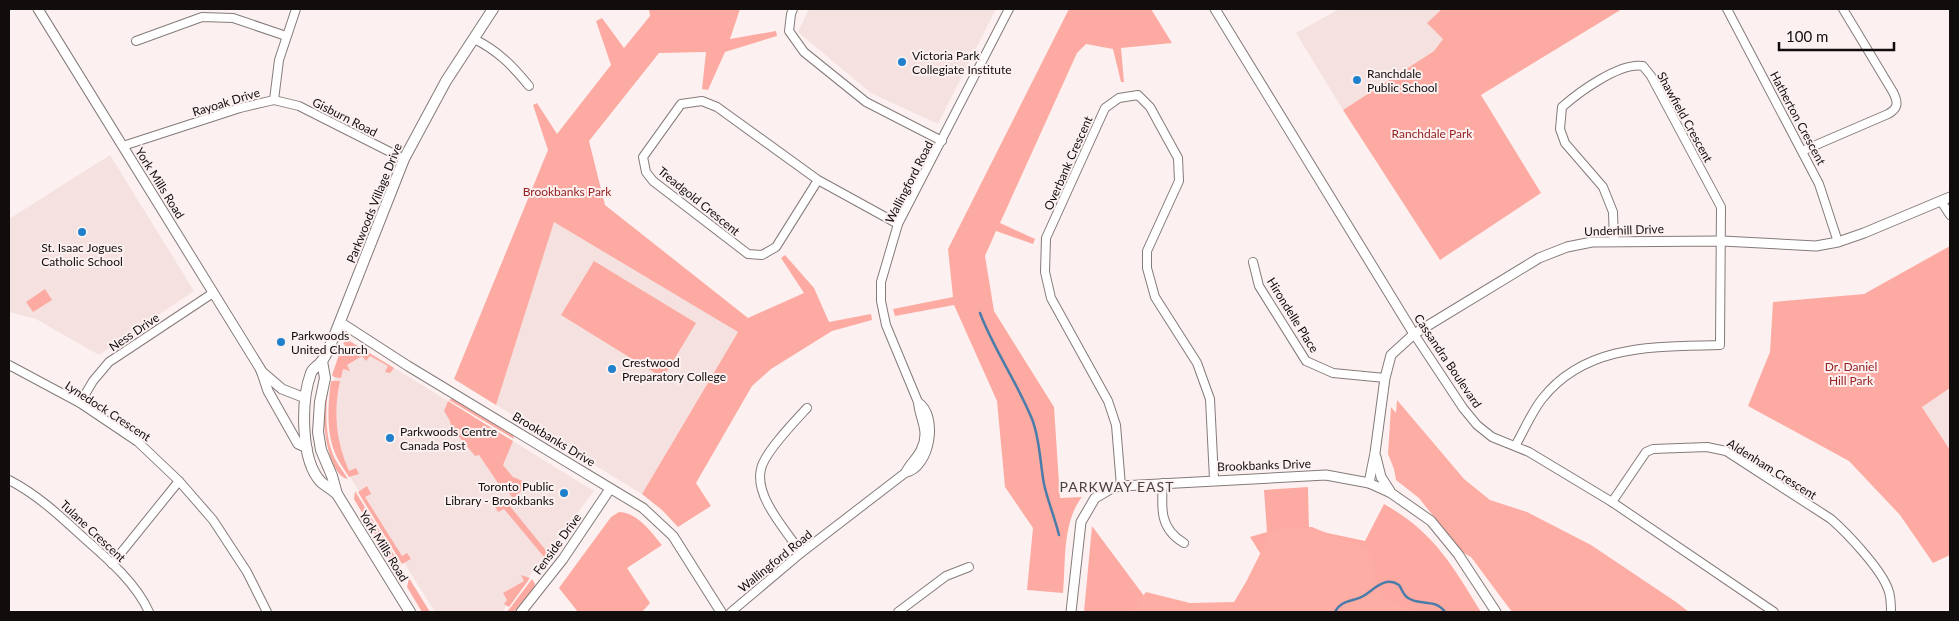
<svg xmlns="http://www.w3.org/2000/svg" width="1959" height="621" font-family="Lato,sans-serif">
<rect width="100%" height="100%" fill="#fcf1f0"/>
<g fill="#f5e2e0">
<polygon points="809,9 996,9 938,124 871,93 798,32"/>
<polygon points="1339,9 1463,9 1465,11 1434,51 1343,110 1296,33"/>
<polygon points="110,155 194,291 99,355 36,319 9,312 9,219"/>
<polygon points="554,221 738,332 642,494 496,405"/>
<polygon points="349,340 594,491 502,612 435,612 350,477 336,451 331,391 336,372"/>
<polygon points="1950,388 1950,450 1922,406"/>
</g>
<g fill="#fdaba2">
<polygon points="649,9 740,9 730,39 776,31 777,36 725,52 708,90 702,89 706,52 659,53 589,141 605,205 748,318 804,293 781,258 785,255 814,288 829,322 871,314 872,320 832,331 771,369 752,386 696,483 711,506 678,527 662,510 642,494 738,332 554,222 496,405 454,379 548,150 533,105 537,103 557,134 611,65 596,21 602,18 624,48 650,16"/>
<path d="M1069,9h82l21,34 -51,5 3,34h-3l-8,-33 -27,-5 -9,9 -77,170 35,16 -2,5 -37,-13 -11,25 9,55 60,96 6,91 22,-1c-20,26 -16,64 -19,96l-36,-3 6,-62 -28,-41 -8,-86 -43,-96 -59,11 -2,-7 60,-12 -5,-48z"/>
<polygon points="1442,9 1622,9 1481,95 1541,193 1440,260 1343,110 1434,51 1443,39 1427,23"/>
<polygon points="1950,246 1950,388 1922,407 1950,450 1950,555 1933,563 1900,515 1849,461 1748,406 1770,352 1773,302 1864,294"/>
<polygon points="594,261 696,323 663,378 561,315"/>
<polygon points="45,289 52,300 33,312 26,302"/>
<polygon points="346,339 394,368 390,373 385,372 388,366 370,356 366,361 362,356 347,365 350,371 343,369 341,378 334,377 332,375 341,349 343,349 345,345 343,344"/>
<path d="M329,380c-3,22 -5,50 3,72 3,9 11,19 16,27 -19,-3 -25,-51 -24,-68 0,-10 3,-21 5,-31z"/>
<path d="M331,381h9c-7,31 -4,61 9,90l7,-3 3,6 -10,3c-5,-8 -11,-16 -14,-24 -9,-22 -7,-50 -4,-72z"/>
<polygon points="453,398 513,435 514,439 449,400"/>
<polygon points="448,401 513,441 503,465 513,477 530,484 513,498 505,488 500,486 479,455 475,456 451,427 450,421 444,411"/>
<polygon points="367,486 371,494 365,497 402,556 407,553 411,559 402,564 358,492"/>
<path d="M1308,487l1,42 56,12 19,-37c50,28 68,61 97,108h-234l25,-40 -22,-35 17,-5 -3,-42z"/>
<polygon points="355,491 401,566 395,565 390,560 354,499"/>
<polygon points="500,498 505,500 548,553 536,570 536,567 544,557 504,509 498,512 492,501"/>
<path d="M619,512c18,0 33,21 43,33l-35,23 23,35 -8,9h-64l-19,-24 52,-71z"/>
<polygon points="1092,526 1156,612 1084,612"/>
<polygon points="521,575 530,578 509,607 504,604 507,600 503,593 524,581"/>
<polygon points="409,578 430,612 422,612 407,587"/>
<polygon points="532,579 535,584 534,588 514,612 507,612"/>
</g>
<g fill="#feada4">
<polygon points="1397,400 1464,479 1490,500 1527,512 1591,545 1676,602 1689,612 1512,612 1471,557 1458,550 1449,536 1419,498 1396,480 1394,469 1388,454 1391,407 1396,413"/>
<path d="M1294,527h18l56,23c4,16 5,43 21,51 9,5 18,5 26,11h-284l15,-20 44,11 44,-1 12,-20 25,-50z"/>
</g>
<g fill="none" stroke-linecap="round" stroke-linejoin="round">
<g stroke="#4a7caa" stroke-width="2.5">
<path d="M980,313c14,37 37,69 52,106 8,20 8,44 12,65 4,18 11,34 15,51"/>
<path d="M1335,612c6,-13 20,-10 30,-17 10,-7 21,-19 34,-10 3,4 4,10 9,13 12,8 27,0 37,14"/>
</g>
<g stroke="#847b7a" stroke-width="10">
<g id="minor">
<polyline points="793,9 791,14 789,31 804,52 866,102 942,141"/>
<polyline points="1727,9 1819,184 1838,242"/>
<path d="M474,39c23,11 39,27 55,47"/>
<polyline points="136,41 202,17 233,18 286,36"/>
<polyline points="274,100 279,60 296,9"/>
<polyline points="123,146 240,108 274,100 299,106 404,159"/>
<path d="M1802,151l86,-37c11,-6 10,-12 5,-22l-50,-83"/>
<polyline points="818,180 776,247 762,255 748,254 653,181 646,172 643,157 681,104 702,101 717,107 818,180 898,224"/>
<polyline points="1941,201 1950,215"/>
<polyline points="1253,262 1259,286 1306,361 1333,373 1385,378"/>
<polyline points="1414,334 1463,408 1477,425 1492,437 1529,452 1612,502 1774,612"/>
<polyline points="9,365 80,403 138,442 179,481 213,520 247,572 267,612"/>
<polyline points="80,403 93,381 109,362 213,293"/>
<path d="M1515,446c9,-15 16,-33 27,-47 44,-56 114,-52 178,-54l1,-138 -70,-131 -8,-10c-23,-4 -64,26 -81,41l-2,22 5,14 38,44 10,25 1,30"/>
<path d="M905,473c4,-9 12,-15 16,-24 9,-19 -2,-30 -3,-47l-32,-77 -5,-24v-19l17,-58 111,-215"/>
<path d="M9,480c29,15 51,36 75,58 24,21 52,45 65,74"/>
<path d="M1163,483c-2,26 -3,46 21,60"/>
<polyline points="1121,486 1116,425 1108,401 1051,298 1045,272 1046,238 1105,108 1119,98 1138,95 1150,107 1178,158 1179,181 1147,251 1147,268 1155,297 1197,363 1210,399 1214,479"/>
<path d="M1612,502l34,-50 7,-3 54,-2 19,4 105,68c16,14 50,50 57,70 3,7 3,15 3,23"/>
<path d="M801,553c-14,-22 -47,-56 -40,-84 3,-16 34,-48 46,-61"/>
<polyline points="112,564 179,481"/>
<path d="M731,612l70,-59 104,-80c26,-5 34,-58 13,-71"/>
<polyline points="898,612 946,576 969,567"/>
</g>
</g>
<g stroke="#847b7a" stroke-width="11">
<g id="tertiary">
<polyline points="38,9 261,370 268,391 298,444 307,448"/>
<polyline points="1215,9 1414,334"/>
<polyline points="340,322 408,366 643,508 673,536 721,612"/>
<polyline points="261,371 282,389 305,398"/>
<polyline points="1376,457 1381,477 1390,491"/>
<polyline points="1369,483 1375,453 1385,378 1391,355 1414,334 1539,258 1567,247 1592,242 1722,241 1816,246 1838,242 1864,233 1950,197"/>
<polyline points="521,612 563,559 610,489"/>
<polyline points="1071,612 1081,522 1095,498 1112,488 1121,486 1326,475 1369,483 1391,493 1431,521 1458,554 1496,612"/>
</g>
</g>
<g stroke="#847b7a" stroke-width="12">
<g id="secondary">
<polyline points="322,361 325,378 320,402 318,432 321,450 332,476 337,494 410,612"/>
<path d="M337,494c-5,-4 -11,-8 -16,-12 -21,-22 -20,-82 -10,-109 2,-5 7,-7 10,-11 7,-8 10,-20 14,-28l69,-175 42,-78 47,-72"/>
</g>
</g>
<use href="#minor" stroke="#fff" stroke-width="8"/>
<use href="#tertiary" stroke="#fff" stroke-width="9"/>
<use href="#secondary" stroke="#fff" stroke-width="10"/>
</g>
<g fill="#1f80cc" stroke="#fcf1f0" stroke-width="2">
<circle cx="902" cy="62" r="5"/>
<circle cx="1357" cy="80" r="5"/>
<circle cx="82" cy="232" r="5"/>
<circle cx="281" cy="342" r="5"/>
<circle cx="612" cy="369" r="5"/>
<circle cx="390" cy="438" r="5"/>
<circle cx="564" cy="493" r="5"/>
</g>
<g text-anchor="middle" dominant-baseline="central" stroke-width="4" stroke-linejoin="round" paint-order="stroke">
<g font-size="12" fill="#110d0d" stroke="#fcf1f0" text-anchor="start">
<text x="912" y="55">Victoria Park<tspan x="912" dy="14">Collegiate Institute</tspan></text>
<text x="1367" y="73">Ranchdale<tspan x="1367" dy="14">Public School</tspan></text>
<text x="82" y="247" text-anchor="middle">St. Isaac Jogues<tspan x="82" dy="14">Catholic School</tspan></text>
<text x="291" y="335">Parkwoods<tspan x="291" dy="14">United Church</tspan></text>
<text x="622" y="362">Crestwood<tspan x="622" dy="14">Preparatory College</tspan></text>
<text x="400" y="431">Parkwoods Centre<tspan x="400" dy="14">Canada Post</tspan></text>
<text x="554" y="486" text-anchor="end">Toronto Public<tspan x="554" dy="14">Library - Brookbanks</tspan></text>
</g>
<g font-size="12" fill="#110d0d" stroke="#fcf1f0">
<text transform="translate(226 102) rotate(-17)">Rayoak Drive</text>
<text transform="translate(345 117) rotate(27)">Gisburn Road</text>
<text transform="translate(1685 117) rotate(61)">Shawfield Crescent</text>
<text transform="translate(1798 118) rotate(62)">Hatherton Crescent</text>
<text transform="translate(1068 163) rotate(-66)">Overbank Crescent</text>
<text transform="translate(909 182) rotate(-63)">Wallingford Road</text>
<text transform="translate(160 183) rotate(58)">York Mills Road</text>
<text transform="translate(699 201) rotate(39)">Treadgold Crescent</text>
<text transform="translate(374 203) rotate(-68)">Parkwoods Village Drive</text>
<text transform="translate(1624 230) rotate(-2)">Underhill Drive</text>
<text transform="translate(1293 315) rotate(58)">Hirondelle Place</text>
<text transform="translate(134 332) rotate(-34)">Ness Drive</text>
<text transform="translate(1448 361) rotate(56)">Cassandra Boulevard</text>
<text transform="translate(108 411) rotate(33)">Lynedock Crescent</text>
<text transform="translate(554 439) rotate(31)">Brookbanks Drive</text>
<text transform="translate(1264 465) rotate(-2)">Brookbanks Drive</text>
<text transform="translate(1772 469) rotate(32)">Aldenham Crescent</text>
<text transform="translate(93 531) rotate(43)">Tulane Crescent</text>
<text transform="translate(557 544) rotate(-54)">Fenside Drive</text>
<text transform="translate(384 546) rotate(58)">York Mills Road</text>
<text transform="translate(775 561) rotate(-39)">Wallingford Road</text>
</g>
<g font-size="12" fill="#962322" stroke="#fcf1f0">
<text x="1432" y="133">Ranchdale Park</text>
<text x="567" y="191">Brookbanks Park</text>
<text x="1851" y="366">Dr. Daniel<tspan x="1851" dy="14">Hill Park</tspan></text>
</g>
<g font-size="14" letter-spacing="1" fill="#494140" stroke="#fcf1f0">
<text x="1117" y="486">PARKWAY EAST</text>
</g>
</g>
<rect width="1959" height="621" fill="none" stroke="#110d0d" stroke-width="20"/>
<path d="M1779 42v8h115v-8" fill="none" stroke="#110d0d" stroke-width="2.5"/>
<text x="1786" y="42" font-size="15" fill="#110d0d" stroke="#fcf1f0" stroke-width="4" paint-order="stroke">100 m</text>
</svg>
